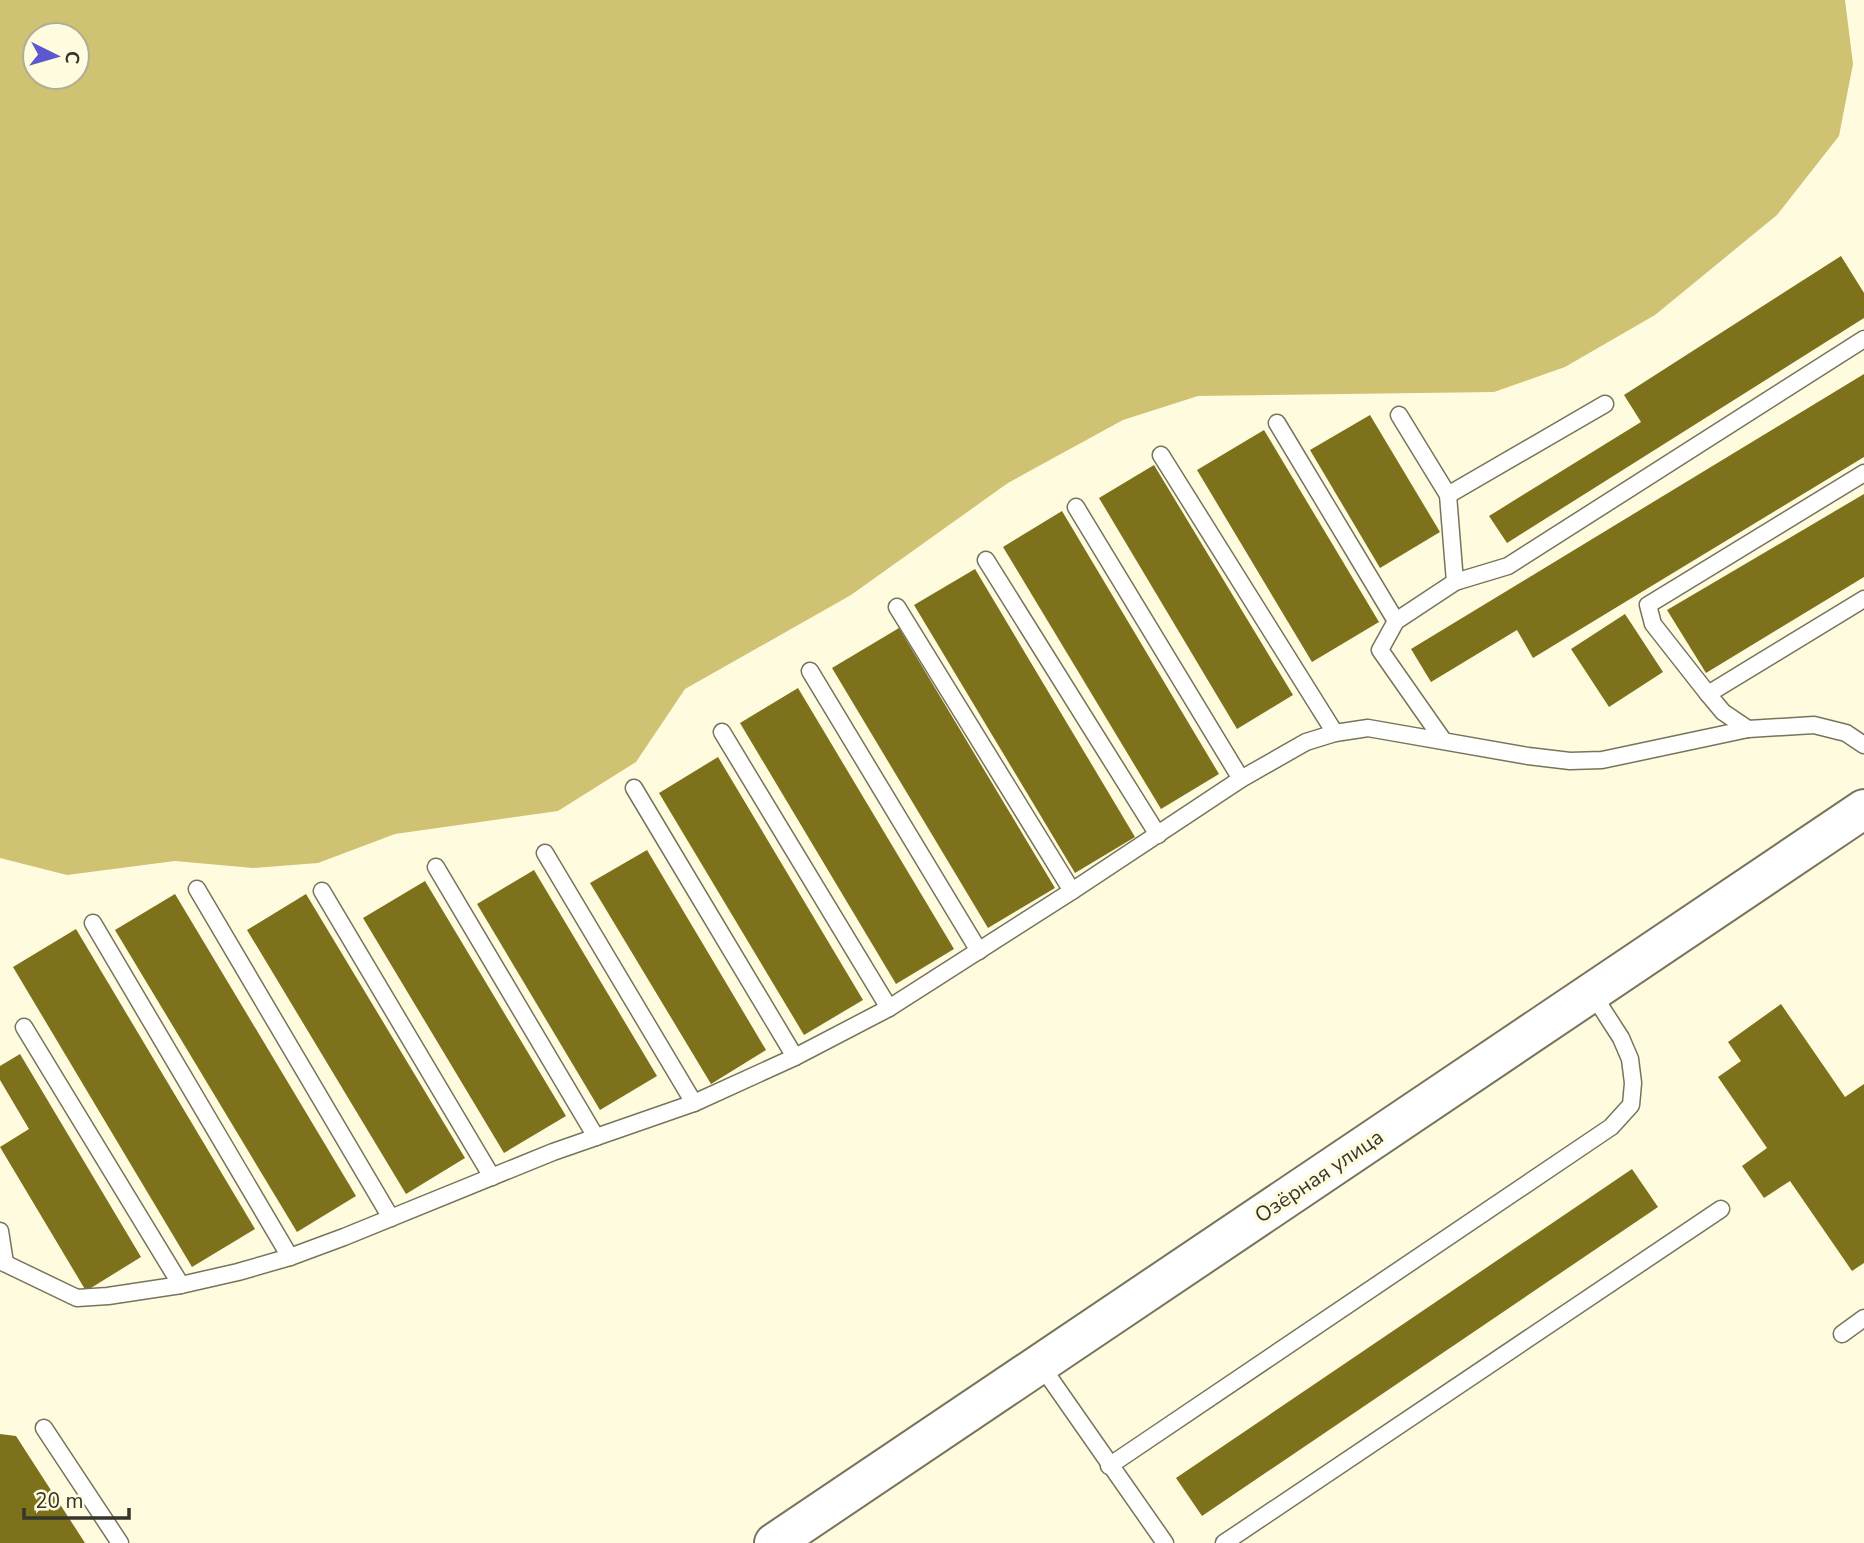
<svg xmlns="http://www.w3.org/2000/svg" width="1864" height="1543" font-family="'Nunito Sans',sans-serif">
<rect width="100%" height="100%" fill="#fffbdf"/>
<path fill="#cfc373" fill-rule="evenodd" d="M0,0h1845l8,64 -14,72 -62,79 -122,100 -90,52 -71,25 -296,4 -75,24 -115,63 -157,112 -166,94 -49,73 -78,49 -163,23 -77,29 -65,5 -78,-7 -108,14 -67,-17zM35,35h42v42h-42z"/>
<g fill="#7d711b">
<polygon points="1841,256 1864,293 1864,318 1507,543 1489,516 1641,422 1624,395"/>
<polygon points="1864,374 1864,457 1533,658 1517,630 1431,682 1411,649"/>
<polygon points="1370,415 1440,532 1380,568 1310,450"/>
<polygon points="1264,430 1379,622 1312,662 1197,470"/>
<polygon points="1154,465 1293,695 1237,729 1099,498"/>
<polygon points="1864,494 1864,577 1706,673 1667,610"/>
<polygon points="1062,511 1219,774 1161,809 1003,547"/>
<polygon points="975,569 1135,837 1075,873 914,605"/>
<polygon points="1625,614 1663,672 1609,707 1571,649"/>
<polygon points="899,628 1055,888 988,928 832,668"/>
<polygon points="798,688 954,949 896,984 740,723"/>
<polygon points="718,757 863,1000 804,1035 659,793"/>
<polygon points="647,850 766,1050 711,1084 590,883"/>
<polygon points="534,870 657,1076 600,1110 477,904"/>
<polygon points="425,881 566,1116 504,1153 363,918"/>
<polygon points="175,894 356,1196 297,1232 115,930"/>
<polygon points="306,894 465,1158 406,1194 247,930"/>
<polygon points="76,929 255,1229 192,1267 13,967"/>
<polygon points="1781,1004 1845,1097 1864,1084 1864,1263 1852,1271 1790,1181 1764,1198 1742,1166 1767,1148 1718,1077 1741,1061 1728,1042"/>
<polygon points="20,1054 141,1257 86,1291 0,1147 29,1129 0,1080 0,1066"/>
<polygon points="1632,1169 1658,1207 1202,1516 1176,1478"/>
<polygon points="0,1434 16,1436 85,1543 0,1543"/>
</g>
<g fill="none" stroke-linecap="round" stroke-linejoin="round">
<g stroke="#77745b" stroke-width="19">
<g id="lane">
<polyline points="1399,415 1448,495 1455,582"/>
<polyline points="1277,423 1396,621"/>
<polyline points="1161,455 1335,733"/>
<polyline points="1864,473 1648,605 1653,624 1708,694 1723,712 1748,729 1814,725 1846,733 1864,745"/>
<polyline points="1448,495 1605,404"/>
<polyline points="1076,507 1241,779"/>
<polyline points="986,560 1158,835"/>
<polyline points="897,607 1072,891"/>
<polyline points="810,671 979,951"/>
<polyline points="1708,694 1864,599"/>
<polyline points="722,732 889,1008"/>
<polyline points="1443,740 1380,650 1396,621 1455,582 1508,566 1864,339"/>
<polyline points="634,788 795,1057"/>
<polyline points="545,853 694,1103"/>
<polyline points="436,867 596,1137"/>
<polyline points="197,889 391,1218"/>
<polyline points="322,891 492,1177"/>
<polyline points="93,923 290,1257"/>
<polyline points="24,1027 181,1285"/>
<polyline points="0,1231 5,1263"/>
<polyline points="0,1261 77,1298 108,1296 181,1285 238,1272 290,1257 344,1237 553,1152 694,1103 795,1057 889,1008 1072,891 1241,779 1306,742 1335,733 1368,728 1528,756 1570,761 1602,760 1748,729"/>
<polyline points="1842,1334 1864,1318"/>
<polyline points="1040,1364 1165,1543"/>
<polyline points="44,1428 120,1543"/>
<polyline points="1109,1466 1611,1127 1631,1105 1633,1083 1630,1059 1621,1038 1592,993"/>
<polyline points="1224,1543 1721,1209"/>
</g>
</g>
<g stroke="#77745b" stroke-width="42">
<polyline id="secondary" points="774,1543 1864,809"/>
</g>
<use href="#lane" stroke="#fff" stroke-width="16"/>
<use href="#secondary" stroke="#fff" stroke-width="38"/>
</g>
<g text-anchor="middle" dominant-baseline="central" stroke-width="7" stroke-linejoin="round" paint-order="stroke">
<g font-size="21" fill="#37362b" stroke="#fffbdf">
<text transform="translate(1319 1176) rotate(-34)">Озёрная улица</text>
</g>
</g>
<g transform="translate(56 56) rotate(95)"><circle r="33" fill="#fffbdf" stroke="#afac97" stroke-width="2"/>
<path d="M0-5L12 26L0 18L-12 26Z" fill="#5e58d0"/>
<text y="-10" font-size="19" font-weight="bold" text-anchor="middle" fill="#37362b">С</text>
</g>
<path d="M24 1508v10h105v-10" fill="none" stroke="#37362b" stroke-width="3.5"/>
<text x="35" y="1508" font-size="21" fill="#37362b" stroke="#fffbdf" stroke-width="5" paint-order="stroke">20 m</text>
</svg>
